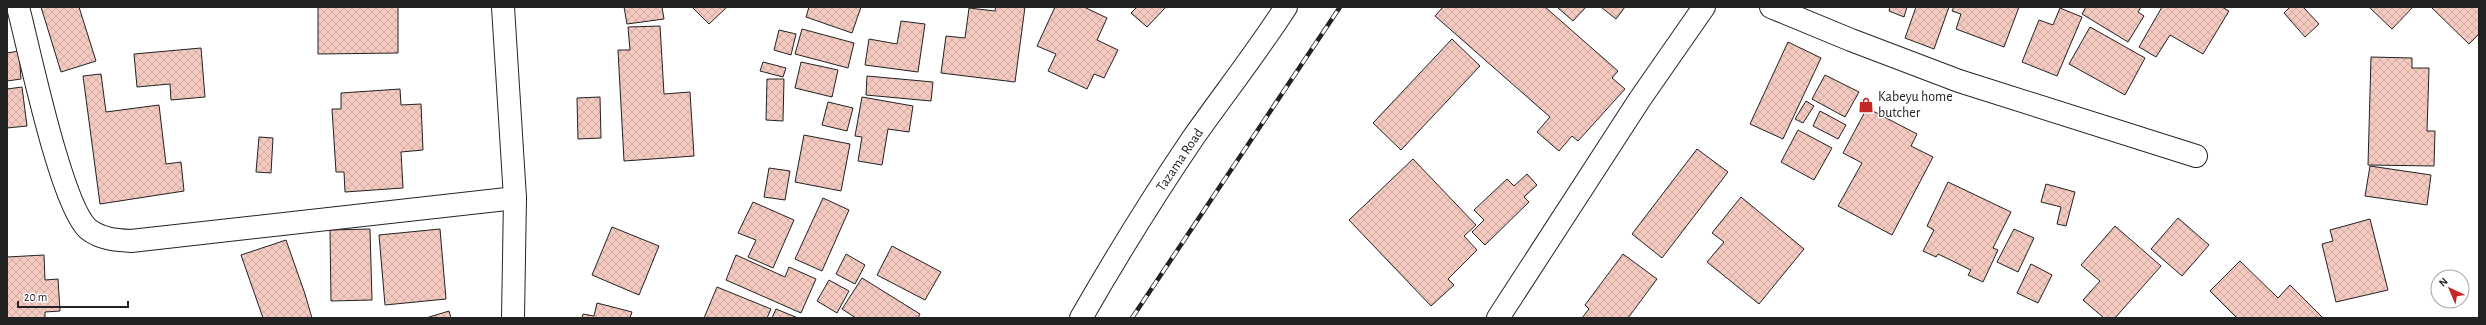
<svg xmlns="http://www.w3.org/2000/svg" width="2486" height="325" font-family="'Alegreya Sans',sans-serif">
<defs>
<pattern id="building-cross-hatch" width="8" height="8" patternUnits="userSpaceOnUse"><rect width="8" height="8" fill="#f3c9c0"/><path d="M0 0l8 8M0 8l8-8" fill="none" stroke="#d0aca5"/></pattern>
</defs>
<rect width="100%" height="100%" fill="#fff"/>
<g fill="url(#building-cross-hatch)" stroke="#222">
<polygon points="41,7 79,7 96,61 61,72"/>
<polygon points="318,7 398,7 398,53 318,54"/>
<polygon points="624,7 662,7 664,19 627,24"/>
<polygon points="692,7 727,7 709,24"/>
<polygon points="809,7 861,7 852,33 806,17"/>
<polygon points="996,7 1025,7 1015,82 941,73 946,36 965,38 969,8 995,11"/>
<polygon points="1055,7 1084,7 1107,18 1097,40 1118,50 1104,78 1094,74 1087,89 1048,71 1056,54 1037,46"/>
<polygon points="1137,7 1166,7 1147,27 1131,13"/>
<polygon points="1443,7 1545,7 1618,71 1612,78 1625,89 1578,141 1572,136 1559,151 1537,132 1550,117 1435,16"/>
<polygon points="1557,7 1586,7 1573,21"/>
<polygon points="1601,7 1625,7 1616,19"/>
<polygon points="1890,7 1907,7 1904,17 1889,11"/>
<polygon points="1916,7 1949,7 1934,49 1905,38"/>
<polygon points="1954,7 2019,7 2004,47 1956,29 1961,14 1952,11"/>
<polygon points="2086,7 2141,7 2138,12 2144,16 2128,42 2082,14"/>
<polygon points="2162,7 2222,7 2229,11 2203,54 2170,35 2156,57 2139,47"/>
<polygon points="2290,7 2303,7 2319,24 2305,37 2284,13"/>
<polygon points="2369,7 2413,7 2392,29"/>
<polygon points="2431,7 2479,7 2479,34 2469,44"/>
<polygon points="2060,8 2082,17 2057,76 2022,62 2039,20 2053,25"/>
<polygon points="901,21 925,24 918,72 865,65 869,39 897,44"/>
<polygon points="660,26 664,94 690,92 694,156 624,161 618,50 630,50 628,27"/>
<polygon points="2090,27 2145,58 2125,95 2069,64"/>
<polygon points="802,29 854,43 848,68 795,54"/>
<polygon points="779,30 796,34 791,55 774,50"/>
<polygon points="1452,39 1480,66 1401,150 1373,123"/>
<polygon points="1788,42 1821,58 1783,139 1750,124"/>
<polygon points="201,48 205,97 171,100 170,84 137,87 134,54"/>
<polygon points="19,51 21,79 7,81 7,53"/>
<polygon points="2371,57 2412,58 2412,68 2429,68 2427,131 2435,131 2434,166 2368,165"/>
<polygon points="763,62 786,68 783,77 760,71"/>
<polygon points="801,62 838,70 832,97 795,88"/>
<polygon points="101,74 106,112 159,105 166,164 181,162 184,191 100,204 83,76"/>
<polygon points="1825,75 1859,92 1845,117 1812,99"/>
<polygon points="867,76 933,82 931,101 866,95"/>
<polygon points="767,79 784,79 783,121 766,120"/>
<polygon points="22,87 27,126 7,128 7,89"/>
<polygon points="400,89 401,105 421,104 423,150 401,152 403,188 345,192 344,172 336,172 332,109 341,109 341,93"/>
<polygon points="600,97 601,138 578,139 577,98"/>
<polygon points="862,97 913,106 909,132 888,129 882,165 858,161 862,137 855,136"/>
<polygon points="1806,101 1814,106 1803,123 1795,119"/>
<polygon points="828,102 853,108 847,131 822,125"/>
<polygon points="1867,108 1917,134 1911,146 1933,157 1892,235 1838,206 1862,163 1843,153"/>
<polygon points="1820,111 1846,125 1838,139 1813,126"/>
<polygon points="1798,130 1832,148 1814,180 1781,162"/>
<polygon points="804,135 850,144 841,191 795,182"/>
<polygon points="259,137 273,138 271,173 256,172"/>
<polygon points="1697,149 1728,172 1662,258 1632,234"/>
<polygon points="1413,159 1476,225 1464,236 1477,250 1448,279 1454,285 1431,306 1349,220"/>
<polygon points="2370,166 2431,175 2427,205 2365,196"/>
<polygon points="769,168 790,171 785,200 764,197"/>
<polygon points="1527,174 1537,185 1524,197 1529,202 1485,245 1472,232 1484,220 1474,210 1507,179 1514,186"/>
<polygon points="1948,182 2011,212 1993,248 1998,250 1983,282 1968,275 1971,270 1938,254 1936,257 1923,251 1934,230 1927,226"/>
<polygon points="2046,184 2075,192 2066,226 2057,224 2061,207 2041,202"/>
<polygon points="1741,197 1804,249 1759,304 1707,262 1724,242 1712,233"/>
<polygon points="823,198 849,210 822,271 795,259"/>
<polygon points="753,202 794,220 773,268 748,257 756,240 738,233"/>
<polygon points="2178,218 2209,245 2182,276 2151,249"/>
<polygon points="2370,219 2388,290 2336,302 2322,244 2333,241 2330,230"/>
<polygon points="2115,226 2161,266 2115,318 2104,318 2083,300 2100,281 2081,265"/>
<polygon points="612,227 659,246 639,295 592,275"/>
<polygon points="370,229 372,300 331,301 330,230"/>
<polygon points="440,229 446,299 385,305 379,235"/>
<polygon points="2014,229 2034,238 2018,272 1997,262"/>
<polygon points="286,240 305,294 312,318 263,318 241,255"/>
<polygon points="892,246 941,272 925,300 877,275"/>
<polygon points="846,254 865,265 855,284 836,274"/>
<polygon points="1623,254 1657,279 1628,318 1582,318 1589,309 1585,305"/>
<polygon points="44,255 45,280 58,279 60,311 45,312 45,318 7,318 7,257"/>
<polygon points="736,255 785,277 789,267 816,279 801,313 726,280"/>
<polygon points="2240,261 2278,298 2290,285 2323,318 2237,318 2210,291"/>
<polygon points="2031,264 2052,275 2038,303 2017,293"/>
<polygon points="862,278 920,314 918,318 856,318 842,309"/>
<polygon points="829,280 849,291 837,313 817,301"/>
<polygon points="717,287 771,309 767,318 704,318"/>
<polygon points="597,303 632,312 630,318 582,318 583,314 594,316"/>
<polygon points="776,309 798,318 772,318"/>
<polygon points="449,311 451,318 426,318"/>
</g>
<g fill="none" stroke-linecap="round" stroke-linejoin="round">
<g stroke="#222" stroke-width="24">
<g id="street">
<path d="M18,7c11,42 43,198 70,222 13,10 27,11 43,12l384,-43"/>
<polyline points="503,7 515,198 513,318"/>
<polyline points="1771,7 1851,40 1959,81 2196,156"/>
<path d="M1081,318c35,-61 72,-121 112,-180 31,-44 64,-86 93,-131"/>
</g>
</g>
<g stroke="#222" stroke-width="24">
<polyline id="secondary" points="1498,318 1640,99 1704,7"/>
</g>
<use href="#street" stroke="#fff" stroke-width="22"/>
<use href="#secondary" stroke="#fff" stroke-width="22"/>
<g stroke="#222" stroke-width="4.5">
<polyline id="rail" points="1132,318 1340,7"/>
</g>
<use href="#rail" stroke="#fff" stroke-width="3" stroke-dasharray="9" stroke-linecap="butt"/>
</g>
<defs>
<g id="shop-bare" transform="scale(1.2)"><path d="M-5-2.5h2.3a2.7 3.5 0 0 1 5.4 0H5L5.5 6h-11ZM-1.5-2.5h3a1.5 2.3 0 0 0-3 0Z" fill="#c62828" stroke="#fff" stroke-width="2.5" paint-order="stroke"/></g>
</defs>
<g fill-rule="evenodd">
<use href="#shop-bare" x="1866" y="105"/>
</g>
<g text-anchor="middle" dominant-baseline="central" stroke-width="3" stroke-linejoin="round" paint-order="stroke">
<g font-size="14" fill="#222" stroke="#fff" text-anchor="start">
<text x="1878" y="97">Kabeyu home<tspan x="1878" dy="16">butcher</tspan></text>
</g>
<g font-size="14" fill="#222" stroke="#fff">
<text transform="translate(1180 160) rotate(-56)">Tazama Road</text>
</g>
</g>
<rect width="2486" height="325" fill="none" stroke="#222222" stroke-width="16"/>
<g transform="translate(2450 289) rotate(316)"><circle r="19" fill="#ffffff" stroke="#a7a7a7"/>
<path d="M0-3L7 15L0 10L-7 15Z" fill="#c62828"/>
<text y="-6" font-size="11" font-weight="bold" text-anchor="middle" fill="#222222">N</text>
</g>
<path d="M18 301v6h110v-6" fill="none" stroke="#222222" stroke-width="2"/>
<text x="24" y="301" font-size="12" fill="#222222" stroke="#ffffff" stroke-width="3" paint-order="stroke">20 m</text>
</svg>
